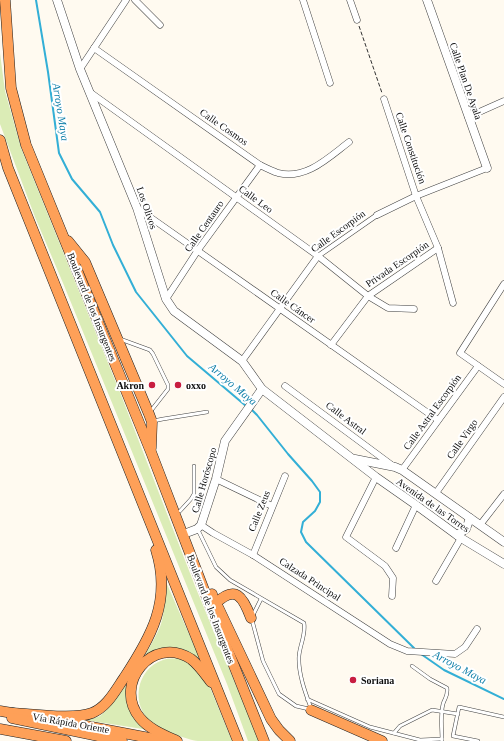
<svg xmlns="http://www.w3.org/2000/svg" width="504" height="741" font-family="Georgia,serif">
<rect width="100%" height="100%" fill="#fffaf0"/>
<g fill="#dbecb6">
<polygon points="0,53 5,91 21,148 121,395 195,586 259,741 248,741 227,684 63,283 35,217 0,124"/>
<path d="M166,582l34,77 -8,-4 -44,3 -19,34 20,38 -64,-10c5,-1 11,-2 15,-4 16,-11 54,-72 61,-92 4,-13 4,-28 5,-42z"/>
<path d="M178,658l9,2 22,25 23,56c-11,0 -24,0 -34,0 -11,-1 -38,-12 -46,-18 -22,-18 -16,-54 11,-63 4,-2 10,-1 15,-2z"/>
</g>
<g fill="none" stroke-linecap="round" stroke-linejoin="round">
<g stroke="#33afd6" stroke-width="2">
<polyline points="36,0 48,72 59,153 72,179 100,212 113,245 136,292 187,356 246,406"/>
<polyline points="250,408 257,415 288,454 312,481 320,492 320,502 315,511 303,522 301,532 306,542 416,650"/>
<polyline points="421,654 444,670 504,699"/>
</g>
<g stroke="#414141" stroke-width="4">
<g id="service">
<polyline points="120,339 150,350 153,354 168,385 168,389 150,412"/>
<polyline points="153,421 163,419 207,412"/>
<polyline points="180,511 191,499 194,494 194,466"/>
<path d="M198,530l18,37 14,13 74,43c2,12 -4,21 -5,33 -1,17 6,36 12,52"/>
<polyline points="253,615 261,599"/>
<polyline points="252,620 263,661 279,694 296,706 309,709"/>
<path d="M412,666l18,13 17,9c1,9 -2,9 -4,16 -3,12 -1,25 -1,37"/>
<polyline points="307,699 370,727 420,740 442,739"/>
<polyline points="394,733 400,726 432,710 458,714"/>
<polyline points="478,741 453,736 459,707 504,717"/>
</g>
</g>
<g stroke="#414141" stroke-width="5.5">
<polyline id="pedestrian" points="318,256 377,215"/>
</g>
<g stroke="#414141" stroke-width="7">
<g id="minor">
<polyline points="135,0 160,25"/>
<polyline points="303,0 330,83"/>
<polyline points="350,0 357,20"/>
<path d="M94,48l166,117c6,3 12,6 18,8 28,7 50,-15 71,-31"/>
<polyline points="80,69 126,0"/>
<polyline points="91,93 318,256 368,296 388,308 414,309"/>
<polyline points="384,99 416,196 438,248 453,303"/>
<polyline points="468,117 504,101"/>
<polyline points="137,208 438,420"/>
<polyline points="377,215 416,196 487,168"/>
<polyline points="504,284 460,353 504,384"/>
<polyline points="166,299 198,250 260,165"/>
<polyline points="331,345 368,296 438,248"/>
<polyline points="242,361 318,256"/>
<polyline points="285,386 393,466"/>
<polyline points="402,470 478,366"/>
<polyline points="376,477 346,537 385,566 393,578 392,596"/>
<polyline points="216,479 272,506"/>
<polyline points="436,493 504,397"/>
<polyline points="201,525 213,533 253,555 390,644 407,651 455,654 465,647 477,629"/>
<polyline points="480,525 504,494"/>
<polyline points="396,548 416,505"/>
<polyline points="253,555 285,476"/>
<polyline points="436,581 461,538"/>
</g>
</g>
<g stroke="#414141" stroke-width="9">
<g id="tertiary">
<polyline points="57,0 80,69 137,208 166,299 174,311 242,361 262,389 376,477 416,505 461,538 504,564"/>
<polyline points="427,0 487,168"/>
<polyline points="355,459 395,467 402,470 504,542"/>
<polyline points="189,532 197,529 201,525 216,479 225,441 262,389"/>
<polyline points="457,535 466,529 470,518"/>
</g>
</g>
<g stroke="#1f1f1f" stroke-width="11">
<g id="trunk">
<polyline points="5,0 11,88 26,145 151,452 209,603 264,741"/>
<polyline points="0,140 8,168 238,741"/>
<polyline points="68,241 85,262 149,414 152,422 151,448"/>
<polyline points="212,594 215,604 218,607 271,719 279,730 290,741"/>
<path d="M215,604c21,-20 28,-7 36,14"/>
<polyline points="311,710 382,741"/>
<polyline points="0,711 18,714"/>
<path d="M13,713c20,1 61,7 79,0 15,-6 23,-22 32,-35 27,-41 48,-77 32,-128"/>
<polyline points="12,718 122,741"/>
<polyline points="55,720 165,741"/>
<polyline points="0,729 66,741"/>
<path d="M177,741c-13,-6 -28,-12 -37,-23 -28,-34 13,-84 51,-59 8,6 14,15 20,23"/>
</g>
</g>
<polyline stroke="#303030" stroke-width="1" stroke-dasharray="4 2" stroke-linecap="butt" points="359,26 382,93"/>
<use href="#service" stroke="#fff" stroke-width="3"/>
<use href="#pedestrian" stroke="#fff" stroke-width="4.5"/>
<use href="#minor" stroke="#fff" stroke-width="6"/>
<use href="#tertiary" stroke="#fff" stroke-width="8"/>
<use href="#trunk" stroke="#fea058" stroke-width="10"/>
</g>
<g fill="#c81d41" stroke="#fff" stroke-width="1.5">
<circle cx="152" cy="385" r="4"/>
<circle cx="178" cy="385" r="4"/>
<circle cx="353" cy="680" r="4"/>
</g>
<g text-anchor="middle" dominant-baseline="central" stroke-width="4" stroke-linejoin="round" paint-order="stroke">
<g font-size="10" fill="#0e0e0e" stroke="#fff">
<text transform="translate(466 81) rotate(71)">Calle Plan De Ayala</text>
<text transform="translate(224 127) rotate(35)">Calle Cosmos</text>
<text transform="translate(411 148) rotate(71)">Calle Constitución</text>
<text transform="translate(256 199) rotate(36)">Calle Leo</text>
<text transform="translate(147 208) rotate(71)">Los Olivos</text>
<text transform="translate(204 226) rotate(-55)">Calle Centauro</text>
<text transform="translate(338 231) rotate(-36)">Calle Escorpión</text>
<text transform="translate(397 264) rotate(-34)">Privada Escorpión</text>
<text transform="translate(293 306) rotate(35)">Calle Cáncer</text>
<text transform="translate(92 307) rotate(68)">Boulevard de los Insurgentes</text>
<text transform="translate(432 412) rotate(-54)">Calle Astral Escorpión</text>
<text transform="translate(346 418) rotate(37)">Calle Astral</text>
<text transform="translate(462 439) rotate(-55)">Calle Virgo</text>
<text transform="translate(204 480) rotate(-74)">Calle Horóscopo</text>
<text transform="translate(433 505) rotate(35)">Avenida de las Torres</text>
<text transform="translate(259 511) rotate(-68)">Calle Zeus</text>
<text transform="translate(310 579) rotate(33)">Calzada Principal</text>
<text transform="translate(211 609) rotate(69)">Boulevard de los Insurgentes</text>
<text transform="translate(71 723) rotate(10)">Vía Rápida Oriente</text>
</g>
<g font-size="10" font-weight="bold" fill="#0e0e0e" stroke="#fff" text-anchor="start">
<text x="144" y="385" text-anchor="end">Akron</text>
<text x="186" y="385">oxxo</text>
<text x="361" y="680">Soriana</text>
</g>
<g font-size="11" font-style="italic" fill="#0f7fa9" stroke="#fff">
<text transform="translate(61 112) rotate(81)">Arroyo Maya</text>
<text transform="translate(233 384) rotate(40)">Arroyo Maya</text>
<text transform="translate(460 667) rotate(28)">Arroyo Maya</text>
</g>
</g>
</svg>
